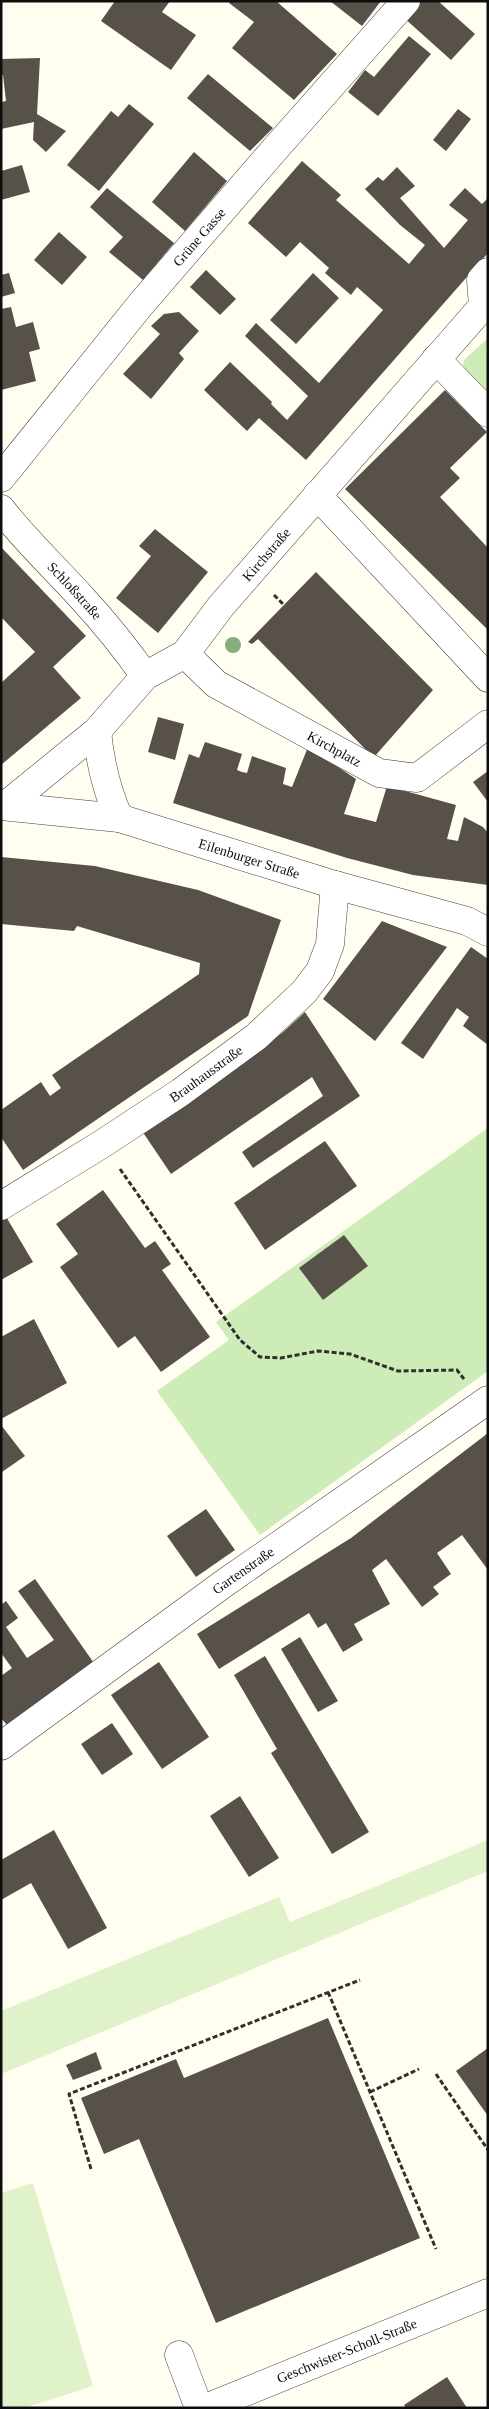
<svg xmlns="http://www.w3.org/2000/svg" width="489" height="2409" font-family="Georgia,serif">
<rect width="100%" height="100%" fill="#fffef0"/>
<g fill="#cdecb7">
<polygon points="488,338 488,393 467,373 463,365 464,360"/>
<polygon points="488,1128 488,1371 260,1535 157,1391 229,1340 216,1322"/>
</g>
<g fill="#e0f2c9">
<polygon points="488,1840 488,1871 1,2074 1,2011 279,1897 290,1922"/>
<polygon points="33,2183 93,2386 24,2408 1,2408 1,2193"/>
</g>
<g fill="#58514a">
<polygon points="115,1 170,1 162,12 196,35 171,70 101,21"/>
<polygon points="230,1 276,1 337,54 294,100 232,48 254,22 229,3"/>
<polygon points="330,1 381,1 362,26"/>
<polygon points="418,1 438,1 475,34 451,60 403,17"/>
<polygon points="409,36 431,54 378,116 348,92 365,70 374,77"/>
<polygon points="40,58 37,114 66,131 46,152 33,140 34,122 1,129 1,102 6,101 3,75 1,75 1,59"/>
<polygon points="208,74 273,128 250,151 187,98"/>
<polygon points="129,104 154,124 99,191 67,165 111,111 118,117"/>
<polygon points="458,109 471,119 446,151 433,140"/>
<polygon points="194,152 227,181 185,231 152,202"/>
<polygon points="302,161 341,195 336,200 409,264 425,245 400,225 365,189 378,177 383,181 397,167 415,186 400,198 444,248 468,220 449,205 465,188 482,204 488,198 488,253 306,460 259,418 247,431 204,390 230,362 272,402 271,404 287,420 308,396 245,336 256,323 319,383 383,310 357,287 351,295 325,273 329,268 300,242 286,257 248,223"/>
<polygon points="22,165 30,192 1,200 1,171"/>
<polygon points="107,188 174,243 143,280 109,252 123,237 90,207"/>
<polygon points="59,232 87,257 62,285 34,260"/>
<polygon points="206,270 236,299 220,315 190,287"/>
<polygon points="9,273 15,293 1,297 1,275"/>
<polygon points="313,273 339,298 296,344 270,320"/>
<polygon points="11,307 16,327 33,322 40,349 29,352 36,381 1,390 1,309"/>
<polygon points="179,312 199,331 179,353 184,359 151,399 123,374 160,334 151,326 164,314"/>
<polygon points="445,390 487,432 450,468 460,478 440,497 488,548 488,630 345,489"/>
<polygon points="155,529 208,572 158,633 116,598 151,556 139,546"/>
<polygon points="1,547 86,636 53,667 81,698 1,765 1,683 35,652 1,617"/>
<polygon points="316,572 433,690 368,764 369,753 258,639 252,644 248,642"/>
<polygon points="158,717 184,724 175,760 148,752"/>
<polygon points="205,742 242,754 237,770 242,772 247,773 252,756 286,768 283,784 292,787 308,747 356,779 344,814 376,822 387,786 456,805 447,839 458,841 464,817 483,827 488,833 488,885 413,875 347,858 173,803 189,754 199,758"/>
<polygon points="488,771 488,802 473,782"/>
<polygon points="1,857 95,866 198,890 281,920 248,1016 23,1170 1,1137 1,1110 41,1082 50,1096 61,1088 52,1075 199,974 200,963 77,926 74,931 1,924"/>
<polygon points="382,921 447,947 375,1041 323,999"/>
<polygon points="471,947 488,959 488,1045 463,1026 469,1017 457,1008 423,1059 401,1043"/>
<polygon points="305,1012 360,1096 253,1168 242,1152 323,1096 312,1077 171,1174 140,1128 282,1033"/>
<polygon points="325,1141 357,1186 265,1250 234,1203"/>
<polygon points="103,1190 145,1248 155,1241 171,1264 162,1270 210,1337 161,1372 135,1336 118,1348 60,1267 78,1254 56,1224"/>
<polygon points="5,1215 33,1262 1,1280 1,1218"/>
<polygon points="344,1235 368,1266 323,1300 299,1268"/>
<polygon points="34,1319 67,1383 1,1419 1,1337"/>
<polygon points="1,1425 25,1456 2,1472 1,1471"/>
<polygon points="488,1433 488,1570 462,1535 437,1553 451,1574 433,1587 439,1594 422,1607 386,1559 372,1570 390,1604 354,1624 363,1640 343,1652 326,1623 318,1628 309,1613 219,1669 197,1634 351,1538"/>
<polygon points="206,1509 235,1550 196,1577 167,1536"/>
<polygon points="35,1579 96,1666 7,1725 1,1718 1,1676 12,1668 1,1653 1,1605 6,1601 18,1618 6,1627 27,1658 54,1640 18,1591"/>
<polygon points="300,1637 338,1701 318,1712 281,1649"/>
<polygon points="265,1656 369,1832 332,1854 271,1753 277,1749 234,1675"/>
<polygon points="159,1662 209,1737 162,1769 111,1695"/>
<polygon points="112,1723 133,1754 102,1775 81,1744"/>
<polygon points="240,1796 279,1858 249,1877 210,1816"/>
<polygon points="54,1830 107,1928 68,1949 31,1883 1,1900 1,1860"/>
<polygon points="328,2018 420,2238 216,2323 139,2139 104,2154 81,2098 176,2059 184,2078"/>
<polygon points="488,2048 488,2116 456,2071"/>
<polygon points="96,2052 102,2069 73,2080 66,2065"/>
<polygon points="447,2377 467,2408 406,2408 404,2405"/>
</g>
<g fill="none" stroke-linecap="round" stroke-linejoin="round">
<g stroke="#414141" stroke-width="29">
<g id="minor">
<polyline points="436,359 488,413"/>
<path id="s1" d="M1,478l140,-174 134,-155 131,-148"/>
<polyline points="317,495 488,678"/>
<path id="s2" d="M1,509c25,32 54,59 81,89 23,25 44,51 63,78"/>
<path id="s3" d="M185,654l31,30 163,89 38,5 71,-54"/>
<path d="M97,731c3,32 9,58 22,87"/>
<path id="s4" d="M1,806l118,12 216,67 132,36 21,11"/>
<path id="s5" d="M5,806l92,-75 48,-55 40,-22 36,-48 262,-300 -2,-26 7,-8"/>
<path id="s6" d="M1,1206l101,-62 79,-52 75,-55 48,-45 16,-21 10,-27 5,-59"/>
<path id="s7" d="M1,1746l225,-164 262,-182"/>
<polyline points="179,2355 199,2408"/>
<path id="s8" d="M206,2408l282,-115"/>
</g>
</g>
<g stroke="#303030" stroke-width="3" stroke-dasharray="5 2.5" stroke-linecap="butt">
<polyline points="274,595 284,605"/>
<polyline points="120,1169 240,1340 260,1357 281,1358 318,1351 350,1354 398,1371 457,1370 464,1379"/>
<polyline points="328,1992 436,2249"/>
<polyline points="436,2074 488,2150"/>
<polyline points="370,2092 419,2069"/>
<polyline points="91,2169 69,2094 360,1980"/>
</g>
<use href="#minor" stroke="#fff" stroke-width="28"/>
</g>
<circle fill="#87ad7b" cx="233" cy="645" r="8"/>
<g text-anchor="middle" dominant-baseline="central" stroke-width="5" stroke-linejoin="round" paint-order="stroke">
<g font-size="14" fill="#0e0e0e" stroke="#fff">
<text stroke="none"><textPath href="#s1" startOffset="312">Grüne Gasse</textPath></text>
<text stroke="none"><textPath href="#s5" startOffset="366">Kirchstraße</textPath></text>
<text stroke="none"><textPath href="#s2" startOffset="110">Schloßstraße</textPath></text>
<text stroke="none"><textPath href="#s3" startOffset="178">Kirchplatz</textPath></text>
<text stroke="none"><textPath href="#s4" startOffset="255">Eilenburger Straße</textPath></text>
<text stroke="none"><textPath href="#s6" startOffset="244">Brauhausstraße</textPath></text>
<text stroke="none"><textPath href="#s7" startOffset="299">Gartenstraße</textPath></text>
<text stroke="none"><textPath href="#s8" startOffset="152">Geschwister-Scholl-Straße</textPath></text>
</g>
</g>
<rect width="489" height="2409" fill="none" stroke="#0e0e0e" stroke-width="5"/>
</svg>
